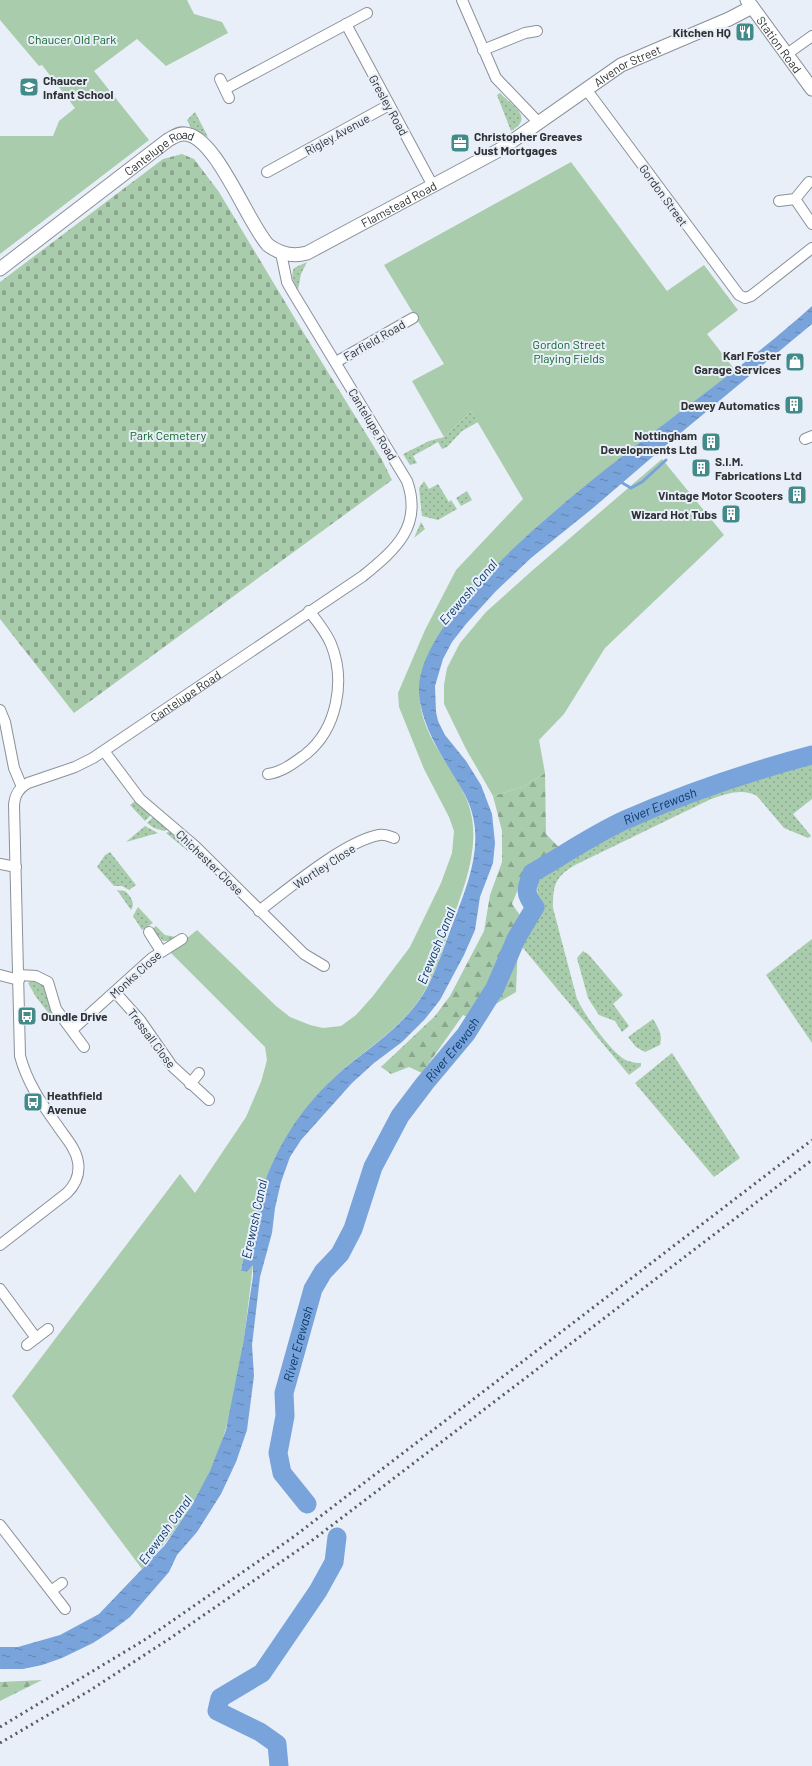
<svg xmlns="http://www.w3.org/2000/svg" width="812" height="1766" font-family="Barlow,sans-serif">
<defs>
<pattern id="grass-dots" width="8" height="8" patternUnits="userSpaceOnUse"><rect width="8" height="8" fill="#a9ccac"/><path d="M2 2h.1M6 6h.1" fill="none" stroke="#8aa68d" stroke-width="1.8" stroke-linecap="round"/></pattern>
<pattern id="forest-firs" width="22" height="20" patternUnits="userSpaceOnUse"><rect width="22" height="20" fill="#a9ccac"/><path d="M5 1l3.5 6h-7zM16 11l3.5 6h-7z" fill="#8aa68d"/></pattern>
<pattern id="cemetery-stones" width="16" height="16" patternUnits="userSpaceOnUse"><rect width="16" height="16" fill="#a9ccac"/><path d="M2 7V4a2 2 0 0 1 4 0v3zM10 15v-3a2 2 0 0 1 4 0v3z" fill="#8aa68d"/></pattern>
<pattern id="water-ripples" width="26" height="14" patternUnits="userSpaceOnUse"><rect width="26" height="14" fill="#78a3db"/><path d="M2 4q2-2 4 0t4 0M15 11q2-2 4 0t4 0" fill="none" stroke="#6385b2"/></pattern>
</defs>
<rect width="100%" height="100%" fill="#e8eff8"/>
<g fill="url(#grass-dots)">
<path d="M500,93c12,13 35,24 11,38l-14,-36z"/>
<polygon points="195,112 208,137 191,128 187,120"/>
<path d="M307,262l-6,12 -3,16c-4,-7 -8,-14 -4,-22z"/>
<polygon points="471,411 478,422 462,431 447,447 442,449 438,442 413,456 417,463 410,465 403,454 429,441 444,437"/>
<polygon points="424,481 429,489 438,484 449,502 451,500 457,509 438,520 422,516 419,488"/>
<polygon points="467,491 472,500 461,506 456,498"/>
<polygon points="421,522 425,529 414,538"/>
<path d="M812,762v37l-19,15 18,22 -3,2 -24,-10 -27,-32c-15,-8 -30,-2 -46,3l-136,66c-20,12 -22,20 -22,43l24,91c7,15 31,48 44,58 5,4 13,6 20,6v3l-12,9 -111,-133 20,-36 -1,-27c87,-57 174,-94 275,-117z"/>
<polygon points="135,801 151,815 145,821 130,805"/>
<polygon points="153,817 168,829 164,831 154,828 147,823"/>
<polygon points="145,826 158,833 126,842"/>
<polygon points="170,831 190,848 188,851 166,833"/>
<polygon points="110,852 136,885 129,890 122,886 114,886 97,867 105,855"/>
<path d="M117,890l8,1c5,5 11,12 6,19z"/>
<polygon points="138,907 153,923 142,930 133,916"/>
<polygon points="156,926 165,935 176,937 170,941 163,941 152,929"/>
<polygon points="812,939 812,1043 766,975"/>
<polygon points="583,951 589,955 623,995 613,1004 629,1026 622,1032 615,1021 599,1015 588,998 577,958"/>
<path d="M34,981c16,2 17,24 19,38l-17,-22 -8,-14z"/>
<path d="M653,1019c5,9 10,15 7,26l-15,7 -9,-5 -8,-10z"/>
<polygon points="672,1053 740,1158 714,1177 635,1083"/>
</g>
<g fill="url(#forest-firs)">
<polygon points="545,773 546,834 569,858 537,878 537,888 518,889 512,904 527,925 518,942 516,992 494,1005 482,1024 463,1015 422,1073 409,1067 391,1074 381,1067 435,1016 450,996 484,931 490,895 502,862 502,831 493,796 522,787"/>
<polygon points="42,1680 0,1701 0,1682"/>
</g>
<polygon fill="url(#cemetery-stones)" points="182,154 194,159 219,192 300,327 381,458 392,480 74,713 0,619 0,282 163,159"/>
<g fill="#a9ccac">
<polygon points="0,0 187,0 194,14 222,22 228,33 166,66 137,39 94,71 149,140 0,254 0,136 53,136 59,121 75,108 42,65 39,66 0,20"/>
<path d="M571,162l96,129 37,-26 34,45 -31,24 28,36c-77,60 -158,117 -228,185 -15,14 -29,29 -42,45 -5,6 -11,11 -15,18 -8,13 -13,32 -19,47 -3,9 -11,22 -11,31 0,39 32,69 46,102 18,42 -1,86 -15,126 -7,21 -13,43 -24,63 -21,40 -60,60 -92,90 -56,51 -81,121 -94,194l6,1 6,-7c-7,56 -13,122 -31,176 -16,49 -45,91 -80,128l-130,-173 168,-222 15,19 51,-76 15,-35 6,-22 -2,-13 -95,-95 27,-22 79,76 14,11 20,8 13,3 18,-2 15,-11 17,-19 37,-49 31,-64 11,-30 2,-22 -5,-14 -25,-48 -25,-62 -1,-14 27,-63 31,-60 67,-71 -52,-88 -27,26 -32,-56 32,-17 -60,-99z"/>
<polygon points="662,459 724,535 605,648 564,714 539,740 545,773 522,787 493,796 466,749 444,704 444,685 447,668 460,643 486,612 534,569"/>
</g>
<path fill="url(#water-ripples)" d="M812,306v18l-141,117 -78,67 -62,50 -35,33 -30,33 -14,18 -9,17 -8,27 1,26 2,9 7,14 21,26 15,24 11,29 3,29 -2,20 -13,34 -5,33 -11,25 -24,45 -15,19 -23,23 -28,21 -22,20 -51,57 -11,17 -9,25 -6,26 -3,25 -12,44 -8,68 2,31 -7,54 -11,32 -15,32 -24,38 -20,23 -8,17 -39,45 -20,15 -17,11 -31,15 -20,7 -19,4h-23v-22h18l42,-12 39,-21 66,-69 27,-40 18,-34 16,-41 17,-86 10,-68v-11l-6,7 -6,-1c14,-75 36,-142 95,-195 32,-29 71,-50 92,-90 10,-20 17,-42 25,-63 16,-42 35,-86 11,-130 -18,-32 -42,-62 -45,-100 -5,-89 211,-242 278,-294 39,-30 79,-60 115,-93z"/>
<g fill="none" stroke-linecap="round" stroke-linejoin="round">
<polyline stroke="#78a3db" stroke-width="3" points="619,481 631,488 642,482 666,460"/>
<g stroke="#78a3db" stroke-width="19">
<path id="s1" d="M307,1504l-25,-31 -4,-20 7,-37 -1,-23 29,-104 10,-17 17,-18 13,-25 20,-62 27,-51 25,-33 41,-49 29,-46 21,-49 19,-32c-11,-14 -9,-18 -3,-34 30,-17 62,-39 93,-53 61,-27 123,-48 187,-65"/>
<polyline points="279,1766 277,1744 260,1732 217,1711 220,1698 262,1673 318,1591 334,1562 337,1537"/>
</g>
<g stroke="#8b9199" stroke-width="12">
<g id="minor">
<polyline points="462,0 496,78 539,123"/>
<polyline points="346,24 433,186"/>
<polyline points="483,50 525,33 537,31"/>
<polyline points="787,54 812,36"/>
<polyline points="220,79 229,98"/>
<polyline points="225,89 367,13"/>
<polyline points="586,89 739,295 745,298 751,296 812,248"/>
<polyline points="267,172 389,105"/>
<polyline points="795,199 812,224"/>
<polyline points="779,201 795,199 809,182"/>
<polyline points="336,362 413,318"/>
<polyline points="805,439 812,436"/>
<polyline points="0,710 5,722 14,768 22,787"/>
<polyline points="104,751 140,799 195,846 304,954 324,966"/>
<path d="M268,774c15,-2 27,-12 38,-20 31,-25 40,-73 25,-110 -5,-12 -14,-23 -22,-33"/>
<polyline points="0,864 16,867"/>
<path d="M259,911c29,-22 86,-70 120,-76 6,-1 10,1 15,3"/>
<polyline points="149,932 161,951"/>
<polyline points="0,975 19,980"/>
<polyline points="19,975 36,976 48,982 56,1009 84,1047"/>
<polyline points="115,992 140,1020 172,1066 209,1100"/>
<polyline points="72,1030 152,958 182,939"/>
<polyline points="190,1084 199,1073"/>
<path id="s2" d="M0,1245l67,-52c8,-8 13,-19 11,-31 -2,-14 -14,-26 -21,-37 -16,-22 -30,-43 -37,-69l-6,-251c1,-11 5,-17 14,-22l47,-16 18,-9 270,-182c33,-27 60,-50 44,-95l-115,-190 -5,-9 -6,-29"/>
<polyline points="0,1289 36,1338"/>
<polyline points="27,1345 48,1329"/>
<polyline points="0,1525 65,1609"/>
<polyline points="51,1591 62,1583"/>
</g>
</g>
<g stroke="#8b9199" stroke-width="15">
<g id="tertiary">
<path id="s3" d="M747,0l65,89"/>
<path id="s4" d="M0,269l168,-129c6,-3 10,-7 17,-6 31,2 62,88 83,111 12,9 25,12 39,8l194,-104 120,-84 108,-46 23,-12"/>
</g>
</g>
<use href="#minor" stroke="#fff" stroke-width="10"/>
<use href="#tertiary" stroke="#fff" stroke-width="13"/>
<g stroke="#595d61" stroke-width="3" stroke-dasharray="2 4" stroke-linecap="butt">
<polyline points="0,1727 146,1639 292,1538 812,1140"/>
<polyline points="0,1743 89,1691 169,1639 310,1542 812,1160"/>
</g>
</g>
<defs>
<g id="restaurant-square" transform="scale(1)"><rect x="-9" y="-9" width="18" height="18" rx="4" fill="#438b8a" stroke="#e8eff8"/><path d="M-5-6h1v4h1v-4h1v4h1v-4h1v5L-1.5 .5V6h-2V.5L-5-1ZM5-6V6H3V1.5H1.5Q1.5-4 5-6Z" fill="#fff"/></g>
<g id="school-square" transform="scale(1)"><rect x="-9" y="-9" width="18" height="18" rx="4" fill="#438b8a" stroke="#e8eff8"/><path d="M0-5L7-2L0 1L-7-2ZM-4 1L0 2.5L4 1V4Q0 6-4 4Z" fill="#fff"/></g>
<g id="office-square" transform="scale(1)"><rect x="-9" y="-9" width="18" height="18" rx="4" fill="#438b8a" stroke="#e8eff8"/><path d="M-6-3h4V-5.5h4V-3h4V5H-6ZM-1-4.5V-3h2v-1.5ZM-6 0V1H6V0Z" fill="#fff"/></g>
<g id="shop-square" transform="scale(1)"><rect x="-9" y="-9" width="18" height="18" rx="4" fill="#438b8a" stroke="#e8eff8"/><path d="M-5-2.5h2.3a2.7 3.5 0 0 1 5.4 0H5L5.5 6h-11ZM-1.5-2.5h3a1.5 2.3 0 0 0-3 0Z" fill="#fff"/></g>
<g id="building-square" transform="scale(1)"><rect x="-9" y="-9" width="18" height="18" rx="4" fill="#438b8a" stroke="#e8eff8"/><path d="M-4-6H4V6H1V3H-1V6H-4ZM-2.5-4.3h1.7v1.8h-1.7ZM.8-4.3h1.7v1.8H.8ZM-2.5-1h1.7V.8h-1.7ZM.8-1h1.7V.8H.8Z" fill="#fff"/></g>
<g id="bus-square" transform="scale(1)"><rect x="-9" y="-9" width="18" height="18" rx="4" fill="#438b8a" stroke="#e8eff8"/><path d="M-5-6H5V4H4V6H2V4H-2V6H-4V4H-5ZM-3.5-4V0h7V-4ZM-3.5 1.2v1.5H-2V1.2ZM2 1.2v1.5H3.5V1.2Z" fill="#fff"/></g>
</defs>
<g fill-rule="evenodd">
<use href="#restaurant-square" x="745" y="32"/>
<use href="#school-square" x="29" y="87"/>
<use href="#office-square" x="460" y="143"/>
<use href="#shop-square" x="795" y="362"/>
<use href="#building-square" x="794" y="405"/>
<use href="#building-square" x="711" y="442"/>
<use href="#building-square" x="701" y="468"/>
<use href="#building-square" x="797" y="495"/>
<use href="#building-square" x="731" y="514"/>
<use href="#bus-square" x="27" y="1016"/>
<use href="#bus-square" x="33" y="1102"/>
</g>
<g text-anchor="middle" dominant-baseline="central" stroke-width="4" stroke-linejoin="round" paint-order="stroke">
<g font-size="12" font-weight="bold" fill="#2f3235" stroke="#e8eff8" text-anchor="end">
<text x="731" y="32">Kitchen HQ</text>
<text x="43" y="80" text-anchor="start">Chaucer<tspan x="43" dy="14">Infant School</tspan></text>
<text x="474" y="136" text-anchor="start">Christopher Greaves<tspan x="474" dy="14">Just Mortgages</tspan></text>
<text x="781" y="355">Karl Foster<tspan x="781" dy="14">Garage Services</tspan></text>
<text x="780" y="405">Dewey Automatics</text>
<text x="697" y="435">Nottingham<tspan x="697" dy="14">Developments Ltd</tspan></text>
<text x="715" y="461" text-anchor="start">S.I.M.<tspan x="715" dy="14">Fabrications Ltd</tspan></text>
<text x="783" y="495">Vintage Motor Scooters</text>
<text x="717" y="514">Wizard Hot Tubs</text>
<text x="41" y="1016" text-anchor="start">Oundle Drive</text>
<text x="47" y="1095" text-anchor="start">Heathfield<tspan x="47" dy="14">Avenue</tspan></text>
</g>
<g font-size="12" fill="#0f6626" stroke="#e8eff8">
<text x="72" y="39">Chaucer Old Park</text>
<text x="569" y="344">Gordon Street<tspan x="569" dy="14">Playing Fields</tspan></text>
<text x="168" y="435">Park Cemetery</text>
</g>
<g font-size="12" fill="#2f3235" stroke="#e8eff8">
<text stroke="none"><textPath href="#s3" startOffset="55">Station Road</textPath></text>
<text stroke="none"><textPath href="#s4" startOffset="785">Alvenor Street</textPath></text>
<text transform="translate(389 105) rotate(61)">Gresley Road</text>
<text transform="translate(337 134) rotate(-29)">Rigley Avenue</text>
<text stroke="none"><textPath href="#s4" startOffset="199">Cantelupe Road</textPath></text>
<text transform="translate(664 195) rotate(54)">Gordon Street</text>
<text stroke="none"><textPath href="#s4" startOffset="517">Flamstead Road</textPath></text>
<text transform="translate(374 340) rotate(-30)">Farfield Road</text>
<text transform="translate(373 424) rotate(59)">Cantelupe Road</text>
<text stroke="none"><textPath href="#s2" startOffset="700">Cantelupe Road</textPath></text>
<text transform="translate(210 862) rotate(44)">Chichester Close</text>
<text transform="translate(324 866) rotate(-33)">Wortley Close</text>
<text transform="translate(135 974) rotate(-42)">Monks Close</text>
<text transform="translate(152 1038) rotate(53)">Tressall Close</text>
</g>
<g font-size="13" font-style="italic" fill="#0b386a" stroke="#e8eff8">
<text transform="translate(468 592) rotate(-49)">Erewash Canal</text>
<text stroke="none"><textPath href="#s1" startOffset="856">River Erewash</textPath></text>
<text transform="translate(436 946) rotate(-68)">Erewash Canal</text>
<text stroke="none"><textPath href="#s1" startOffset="509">River Erewash</textPath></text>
<text transform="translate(254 1219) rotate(-78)">Erewash Canal</text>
<text stroke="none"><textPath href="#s1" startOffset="172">River Erewash</textPath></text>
<text transform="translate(165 1530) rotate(-54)">Erewash Canal</text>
</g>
</g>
</svg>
